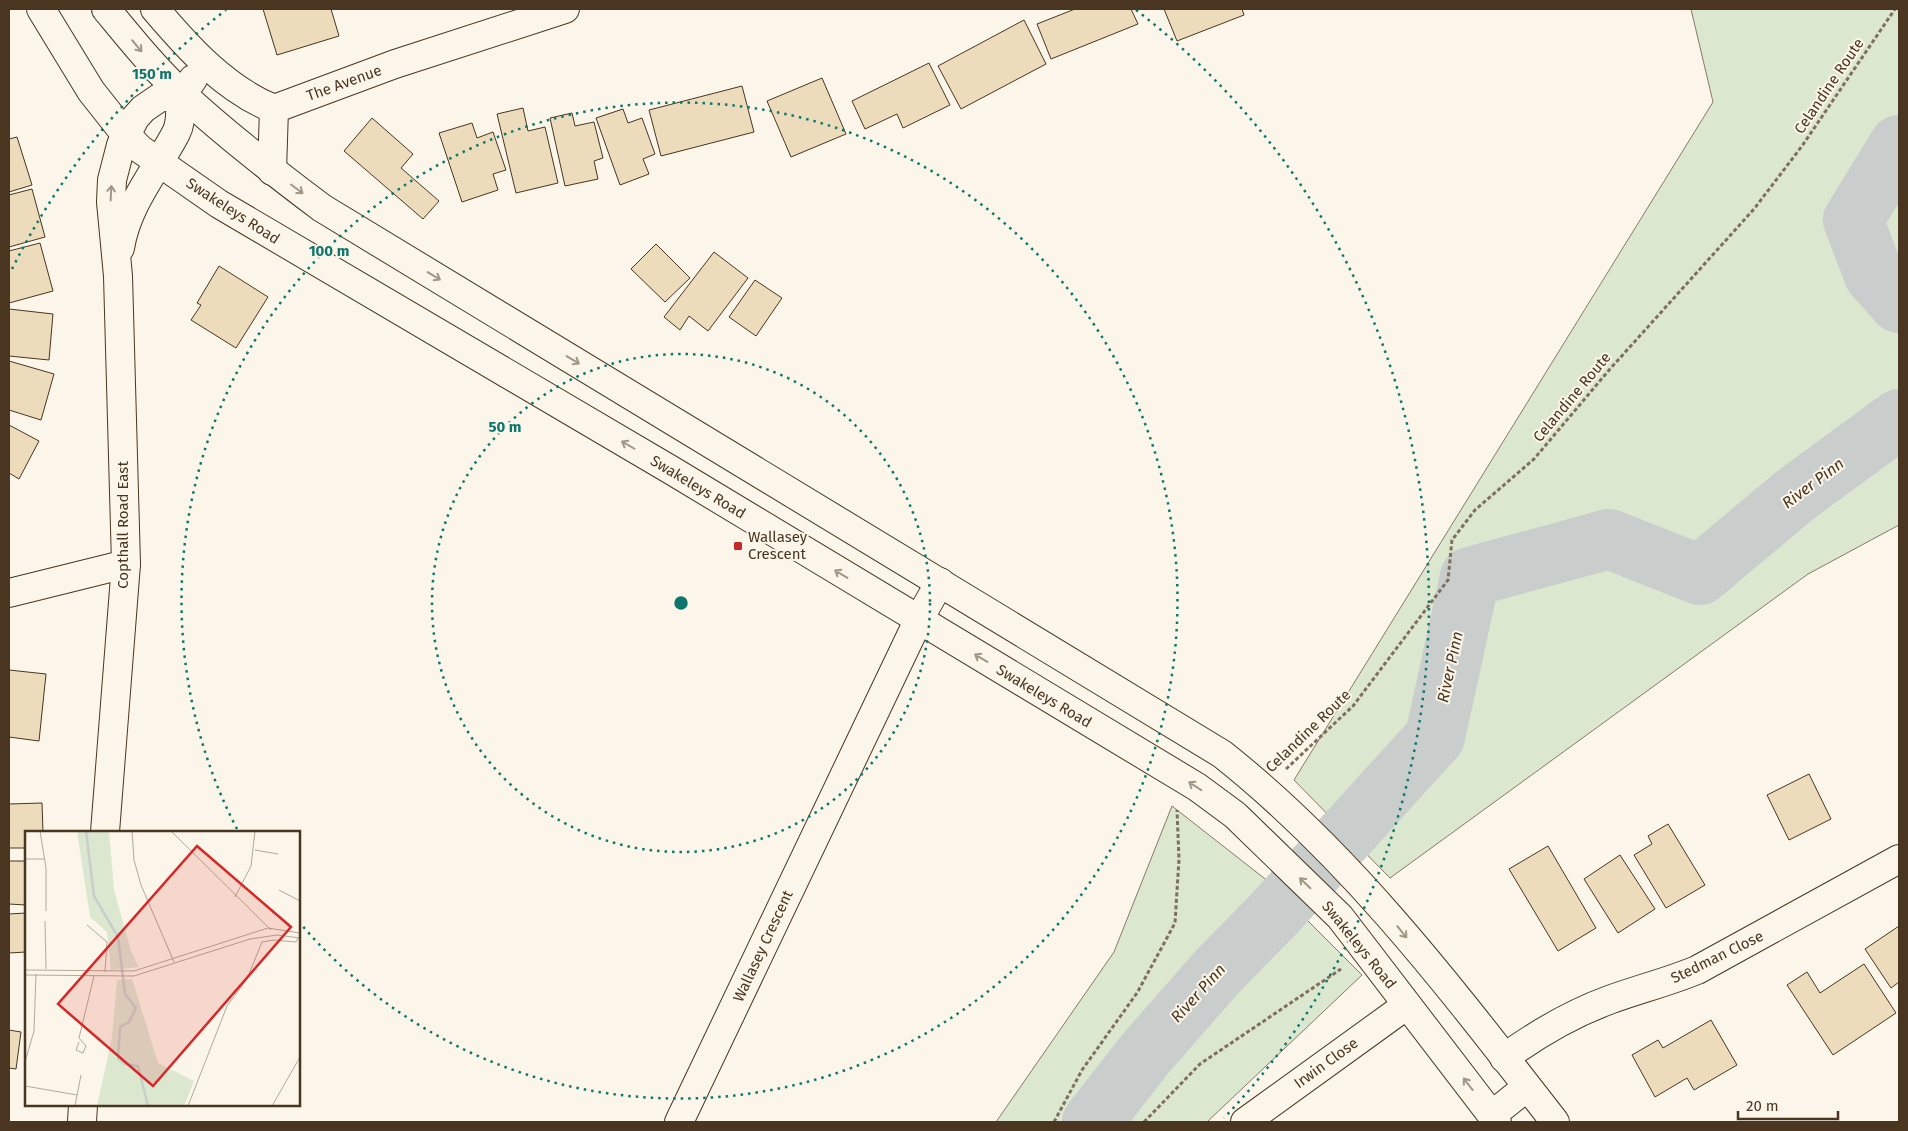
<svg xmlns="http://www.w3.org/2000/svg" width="1908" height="1131" font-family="'Fira Sans',sans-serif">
<rect width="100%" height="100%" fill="#fbf6e9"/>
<g fill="#dce7d0" stroke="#887966">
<polygon points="1691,9 1899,9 1899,525 1808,574 1390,878 1294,780 1713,102"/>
<polygon points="1172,806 1269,882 1362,975 1207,1122 996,1122 1114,952"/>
</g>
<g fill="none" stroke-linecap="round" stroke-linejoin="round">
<g stroke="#c9cecd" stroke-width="60">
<polyline points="1899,145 1853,220 1874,275 1899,303"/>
<polyline points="1092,1122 1146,1053 1217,972 1272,916 1435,737 1470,577 1609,539 1700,575 1794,496 1899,419"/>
</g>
</g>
<g fill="#ecdcbc" stroke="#4a3520">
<polygon points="263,9 331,9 339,36 277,55"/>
<polygon points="1075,9 1131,9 1138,24 1051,59 1037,24"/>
<polygon points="1164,9 1242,9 1244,15 1177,41"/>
<polygon points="1024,20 1046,64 961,109 938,66"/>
<polygon points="929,63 950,105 903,128 897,114 865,129 852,101"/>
<polygon points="822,78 846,134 791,157 767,101"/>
<polygon points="742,86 754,132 661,156 649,110"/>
<polygon points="523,108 528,131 545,127 558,183 516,193 497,114"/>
<polygon points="623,109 628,123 642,118 655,154 643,159 649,174 620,185 596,118"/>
<polygon points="572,113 575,126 594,122 603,158 594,161 598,179 565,186 550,118"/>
<polygon points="372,118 413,154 401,168 439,201 423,219 344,151"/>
<polygon points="472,123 477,138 493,132 506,170 493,174 498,190 462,202 439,133"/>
<polygon points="17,137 32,185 9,192 9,139"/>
<polygon points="32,189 45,237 9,247 9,195"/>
<polygon points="40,243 53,291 9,303 9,251"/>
<polygon points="656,244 690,278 665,302 631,269"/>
<polygon points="714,252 748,278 708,331 689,316 680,330 664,317"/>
<polygon points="219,266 268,297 236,348 191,320 201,305 197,303"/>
<polygon points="755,280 782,298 756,336 729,317"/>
<polygon points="9,309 53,314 49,360 9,356"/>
<polygon points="9,361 54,374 41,420 9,410"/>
<polygon points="9,425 39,441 19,479 9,473"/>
<polygon points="9,670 46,674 39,741 9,737"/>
<polygon points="1809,774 1831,819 1789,840 1767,795"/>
<polygon points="42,803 43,832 26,832 26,848 9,848 9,804"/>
<polygon points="1668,824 1705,885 1666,908 1634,855 1652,844 1648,836"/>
<polygon points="1548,846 1596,928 1558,951 1509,869"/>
<polygon points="1620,855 1655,909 1618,933 1584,879"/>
<polygon points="9,861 26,861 26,905 9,904"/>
<polygon points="26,913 26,952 9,953 9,914"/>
<polygon points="1899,926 1899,982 1891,988 1865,949"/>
<polygon points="1864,964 1896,1013 1833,1055 1787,985 1807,972 1820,993"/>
<polygon points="1711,1020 1737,1065 1694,1090 1687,1078 1655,1097 1632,1055 1658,1040 1663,1048"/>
<polygon points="9,1030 21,1032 16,1069 9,1068"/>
</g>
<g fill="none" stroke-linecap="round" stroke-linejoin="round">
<g stroke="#4a3520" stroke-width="30">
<g id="minor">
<path d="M155,9c34,40 70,80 119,100l121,-45 170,-55"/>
<polyline points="272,171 274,109"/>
<path d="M120,248c7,-44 36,-77 56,-115 7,-13 2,-26 6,-38 1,-5 8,-11 11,-16"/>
<polyline points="9,593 126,564"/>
<polyline points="105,832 126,564 118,276 111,202 112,180 121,145 135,118 143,109 159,98 182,94"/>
<path d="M1504,1058c33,-24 67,-44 105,-58 30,-11 59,-18 88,-30l202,-111"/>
<polyline points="82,1122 83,1105"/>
<polyline points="679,1122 918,621 940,582"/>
<polyline points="1245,1122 1407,1005"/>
</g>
</g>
<g stroke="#4a3520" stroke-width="30">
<g id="major">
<polyline points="41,9 91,91 125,134 140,149 219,204 671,470 1197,787 1235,815 1340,917 1497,1122"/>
<path d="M106,9c24,29 48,59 76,85 44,41 92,78 140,114l900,546c130,103 231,237 333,368"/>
<polyline points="1492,1115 1527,1087"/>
</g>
</g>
<g stroke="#7f6f5c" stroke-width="3" stroke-dasharray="4 2.5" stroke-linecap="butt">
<polyline points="1286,769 1353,706 1448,580 1452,540 1475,510 1534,459 1610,369 1754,209 1802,146 1895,9"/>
<polyline points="1054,1122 1082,1070 1137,993 1175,923 1179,859 1177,810"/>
<polyline points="1144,1122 1200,1064 1341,969"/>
</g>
<use href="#minor" stroke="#fbf6e9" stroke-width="28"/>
<use href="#major" stroke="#fbf6e9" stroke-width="28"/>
</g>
<defs><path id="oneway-shaft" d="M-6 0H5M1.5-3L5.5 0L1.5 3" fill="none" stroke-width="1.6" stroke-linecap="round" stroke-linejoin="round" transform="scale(1.25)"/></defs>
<g stroke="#a29684">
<use href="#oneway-shaft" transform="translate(137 46) rotate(50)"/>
<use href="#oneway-shaft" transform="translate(297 189) rotate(37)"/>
<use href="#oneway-shaft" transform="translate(111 193) rotate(-87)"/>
<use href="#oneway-shaft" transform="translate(434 276) rotate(31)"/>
<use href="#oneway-shaft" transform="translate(573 360) rotate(31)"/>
<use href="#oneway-shaft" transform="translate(628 445) rotate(-150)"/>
<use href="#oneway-shaft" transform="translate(841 574) rotate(-149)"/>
<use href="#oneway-shaft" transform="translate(981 658) rotate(-149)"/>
<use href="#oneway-shaft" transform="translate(1195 786) rotate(-147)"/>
<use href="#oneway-shaft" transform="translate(1305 883) rotate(-136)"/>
<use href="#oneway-shaft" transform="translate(1402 932) rotate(51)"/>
<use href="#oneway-shaft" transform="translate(1468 1084) rotate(-128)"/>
</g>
<g fill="none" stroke="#0f766e" stroke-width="2.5" stroke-dasharray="2.5 5">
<circle cx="681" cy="603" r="249"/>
<path d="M237 829A498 498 0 1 1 300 923"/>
<path d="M12 269A748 748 0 0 1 226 10M1136 10A748 748 0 0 1 1224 1118"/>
</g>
<rect fill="#c62828" stroke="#fbf6e9" stroke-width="2" x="733" y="541" width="10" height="10" rx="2.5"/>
<g text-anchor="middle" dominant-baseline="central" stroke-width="4" stroke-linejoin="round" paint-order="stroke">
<g font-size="15" fill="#4a3520" stroke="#fbf6e9">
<text transform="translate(344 83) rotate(-20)">The Avenue</text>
<text transform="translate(1829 86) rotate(-56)">Celandine Route</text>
<text transform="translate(233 211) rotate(33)">Swakeleys Road</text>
<text transform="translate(1572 397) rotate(-50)">Celandine Route</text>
<text transform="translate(698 487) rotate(31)">Swakeleys Road</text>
<text transform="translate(123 525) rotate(-90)">Copthall Road East</text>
<text transform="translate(1044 696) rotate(31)">Swakeleys Road</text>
<text transform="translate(1308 731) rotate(-44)">Celandine Route</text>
<text transform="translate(1359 945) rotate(51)">Swakeleys Road</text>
<text transform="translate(763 946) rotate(-65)">Wallasey Crescent</text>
<text transform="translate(1717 957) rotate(-26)">Stedman Close</text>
<text transform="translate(1326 1063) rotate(-36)">Irwin Close</text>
</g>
<g font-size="15" fill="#4a3520" stroke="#fbf6e9" text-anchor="start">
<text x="748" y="537">Wallasey<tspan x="748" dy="17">Crescent</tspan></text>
</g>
<g font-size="16" font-style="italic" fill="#4a3520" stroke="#fbf6e9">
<text transform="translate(1813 483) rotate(-37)">River Pinn</text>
<text transform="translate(1450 667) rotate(-78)">River Pinn</text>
<text transform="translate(1198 993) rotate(-48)">River Pinn</text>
</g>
</g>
<g transform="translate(25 831)">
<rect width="275" height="275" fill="#fbf6e9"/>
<path d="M52,0h32l5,59 17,61 8,16 -28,3 -4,-38 -17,-15zM107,148l26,84 36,18 -10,25h-87l15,-69 5,-57z" fill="#dce7d0"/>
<path fill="none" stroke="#c9cecd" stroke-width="2.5" d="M61,0l8,65 24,41 7,57 11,14 -7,14 -9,5 -2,32 7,5 13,2 10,40"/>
<path fill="none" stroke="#b4a999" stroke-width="1" d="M15,0l6,37v43M107,0l2,29 7,25 33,77M146,0l100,99M230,19l23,4M0,28h20M254,59l21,11M210,66l16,-31 4,-35M20,90l1,48M62,94l20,17 -2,30M0,139l109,1 134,-43 32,5M0,144l109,1 116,-37 27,-4 23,3M54,211l-3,8 7,3 3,-7 -7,-8 15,-62M0,231l9,-31 2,-57M0,255l52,9M50,275l6,-31M163,275l39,-100 20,-27 15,-37 12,-2 22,2 2,-4M247,275l28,-49"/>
<path fill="#d62828" fill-opacity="0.15" stroke="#d62828" stroke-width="2.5" d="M172,15l94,81 -138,159 -95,-82z"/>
<rect width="275" height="275" fill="none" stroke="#4a3520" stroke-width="2.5"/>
</g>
<circle cx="681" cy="603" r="8" fill="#0f766e" stroke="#fbf6e9" stroke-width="2.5"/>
<g font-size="15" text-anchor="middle" font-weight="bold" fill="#0f766e" stroke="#fbf6e9" stroke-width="4" stroke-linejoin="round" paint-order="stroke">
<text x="152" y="79">150 m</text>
<text x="329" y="256">100 m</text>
<text x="505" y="432">50 m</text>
</g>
<rect width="1908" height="1131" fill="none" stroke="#4a3520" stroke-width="20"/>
<path d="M1738 1111v8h100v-8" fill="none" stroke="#4a3520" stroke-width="2.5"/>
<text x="1746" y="1111" font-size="15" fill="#4a3520" stroke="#fbf6e9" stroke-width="4" paint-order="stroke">20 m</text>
</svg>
